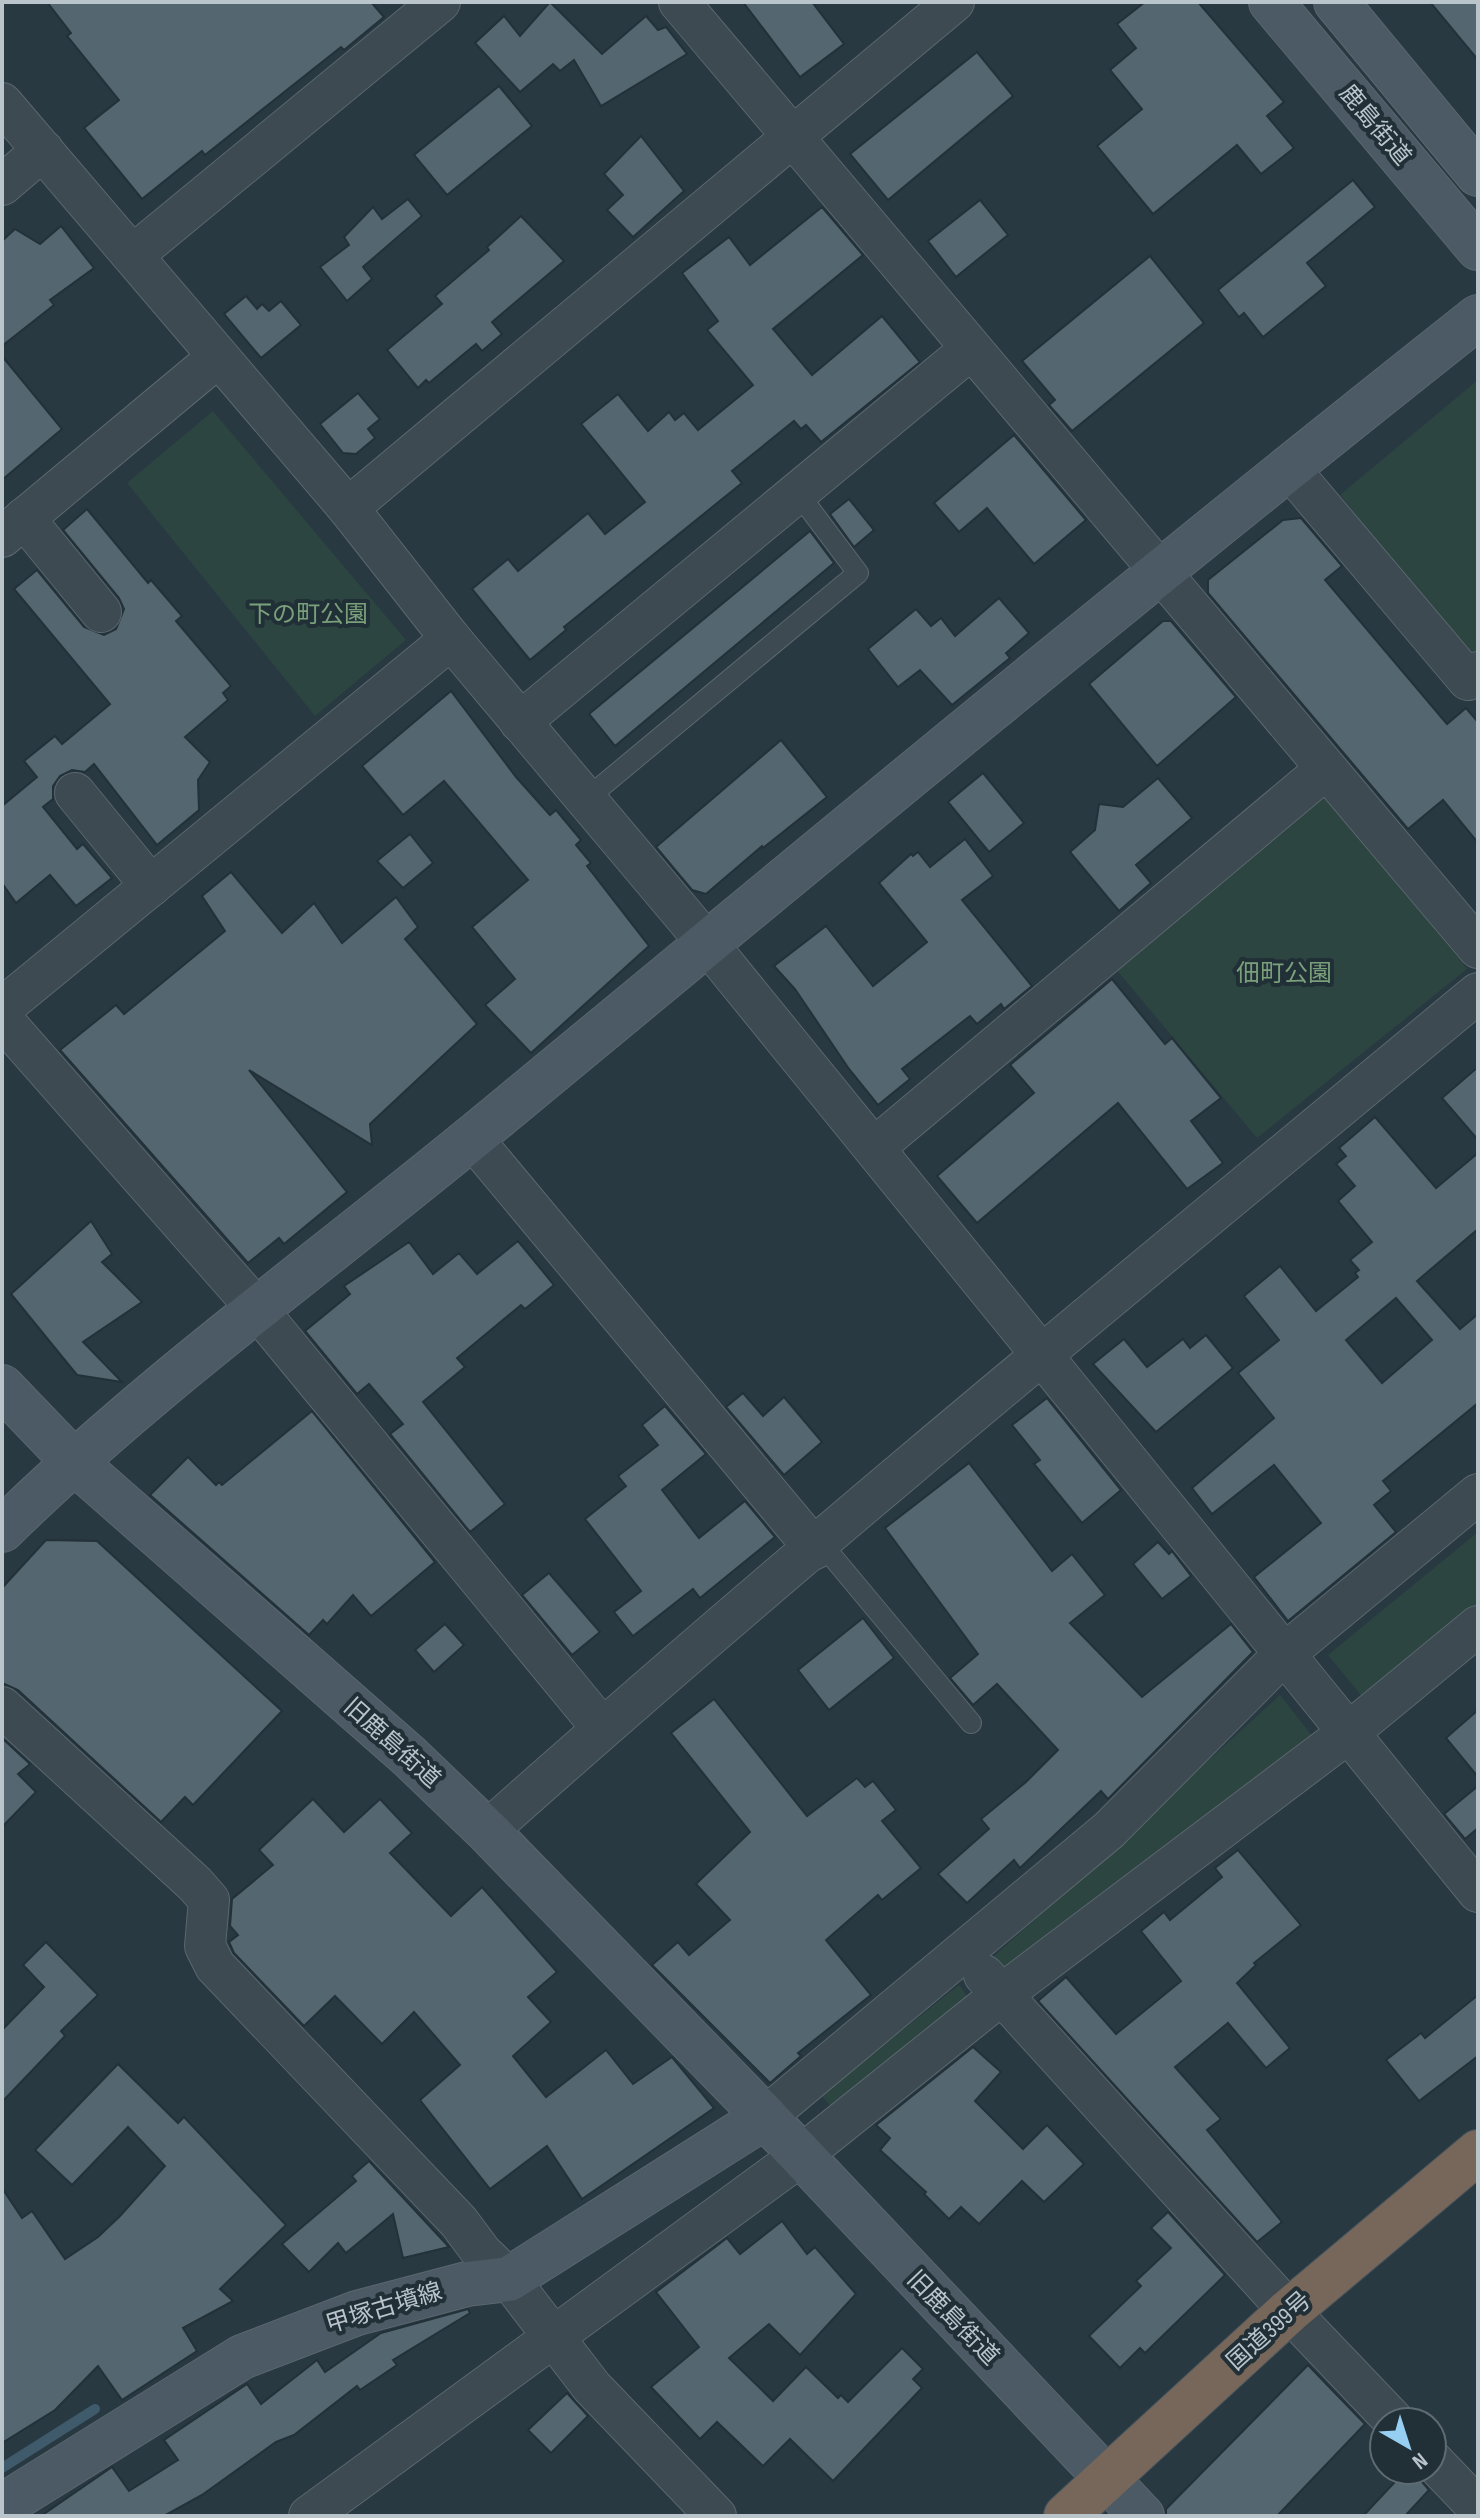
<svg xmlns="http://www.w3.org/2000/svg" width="1480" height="2518" font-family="'Sofia Sans Condensed','Noto Sans JP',sans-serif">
<rect width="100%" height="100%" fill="#283942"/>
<g fill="#2c4541">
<polygon points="1478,380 1478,652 1462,649 1340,495"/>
<polygon points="213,411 406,640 315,716 127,483"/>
<polygon points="1326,794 1467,969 1257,1138 1115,968"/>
<polygon points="1478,1532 1478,1605 1364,1699 1328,1655"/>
<polygon points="1280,1695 1317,1742 1007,1979 991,1959"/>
<polygon points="959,1985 969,1998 832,2108 821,2095"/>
</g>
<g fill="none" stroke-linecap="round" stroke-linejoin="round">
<polyline stroke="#3f5a6a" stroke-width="10" points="2,2468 95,2409"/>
</g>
<g fill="#54666f" stroke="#233139" stroke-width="2" fill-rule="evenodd">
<polygon points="47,2 371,2 384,17 344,50 341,47 205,155 202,151 142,199 84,128 119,100 67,36 71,33"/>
<polygon points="550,2 602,54 646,16 658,30 666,27 687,54 601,106 574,60 560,71 553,64 520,92 475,43 504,16 520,36"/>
<polygon points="743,2 812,2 844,44 800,77"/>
<polygon points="1145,2 1198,2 1284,102 1267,116 1294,148 1261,174 1237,145 1153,214 1097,146 1142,109 1110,70 1136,48 1117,24"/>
<polygon points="1430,2 1478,2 1478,60"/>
<polygon points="977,52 1013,96 888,200 850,154"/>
<polygon points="499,86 532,126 447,195 414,155"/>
<polygon points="641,136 684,191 633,237 607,210 623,195 604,174"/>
<polygon points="1353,180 1375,207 1307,263 1326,286 1263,337 1244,313 1239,317 1218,290"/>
<polygon points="408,199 422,216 363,267 372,279 347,301 320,267 349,245 344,237 373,207 382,219"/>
<polygon points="980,200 1008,235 956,277 928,241"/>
<polygon points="822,207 863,255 773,329 812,375 882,316 920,362 821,442 806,425 801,429 794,421 732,471 742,483 564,627 566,630 530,660 472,589 508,559 518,571 588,513 605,534 645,502 581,424 618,394 648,431 669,412 675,420 684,413 698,430 753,385 707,330 718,321 682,273 729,237 750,265"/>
<polygon points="521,216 564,261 492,322 502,334 482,351 476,344 429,383 426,380 418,388 387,350 442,304 435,296 489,250 487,247"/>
<polygon points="61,226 94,268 50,300 54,305 2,346 2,241 15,229 40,244"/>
<polygon points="1150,256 1204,323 1072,431 1049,405 1055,400 1022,361"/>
<polygon points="246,296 257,309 262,304 269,311 281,301 301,325 261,358 224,314"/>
<polygon points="2,356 62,429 2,480"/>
<polygon points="358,393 380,419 368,429 375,438 356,454 343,453 320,424"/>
<polygon points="1014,435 1086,520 1034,564 987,508 959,532 934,503"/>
<polygon points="849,499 874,530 854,547 830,514"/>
<polygon points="87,509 148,583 151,580 182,616 176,621 231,686 223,693 228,700 185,737 210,762 198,780 199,810 157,845 94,764 85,772 72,770 60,776 53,786 53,799 43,807 77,849 83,844 112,878 76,906 50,875 16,903 2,883 2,806 37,777 24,761 55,736 62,744 110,704 14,589 37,570 84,627 104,635 116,629 124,609 119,598 63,530"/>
<polygon points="1301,518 1342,566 1325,580 1447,724 1466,708 1478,722 1478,843 1443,800 1408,829 1208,593 1208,580 1283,520"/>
<polygon points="810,531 834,563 615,746 589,714"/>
<polygon points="999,598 1029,633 1006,653 1010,658 952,705 920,670 898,687 868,649 916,609 931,626 941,618 955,636"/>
<polygon points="1163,621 1171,621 1236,697 1157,766 1089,684"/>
<polygon points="451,691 516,777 550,815 556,810 581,840 576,845 591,863 587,866 649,946 531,1053 485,1005 515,979 472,927 528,880 444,781 403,815 362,766"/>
<polygon points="781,740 827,797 763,848 762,846 706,894 692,890 656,847"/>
<polygon points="983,773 1024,823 989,852 948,802"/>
<polygon points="1158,778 1192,818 1136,865 1151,883 1119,911 1070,852 1095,830 1099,804 1123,807"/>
<polygon points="410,834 433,863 403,888 377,861"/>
<polygon points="965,839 993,876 962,900 1032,986 1004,1009 1001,1004 977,1024 970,1016 902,1069 910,1079 878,1105 849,1069 795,989 774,966 826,926 873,986 927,942 879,883 911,854 913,856 918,852 930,867"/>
<polygon points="231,872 282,933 314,903 342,943 396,897 418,927 405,939 477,1024 370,1124 372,1145 249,1070 347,1192 284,1244 279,1238 248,1263 60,1050 116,1005 124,1014 225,931 202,896"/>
<polygon points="1112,979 1165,1044 1172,1038 1221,1098 1191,1121 1223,1163 1187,1189 1118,1103 977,1223 937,1176 1034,1093 1010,1065"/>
<polygon points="1478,1067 1478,1140 1442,1098"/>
<path d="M1375,1117l61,71 42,-35v76l-61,52 43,48 18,-15v89l-95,78 8,10 -17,14 22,27 -108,89 -34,-44 67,-54 -47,-58 -62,49 -20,-26 82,-70 -36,-45 41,-33 -35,-44 36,-30 36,45 42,-34 -3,-4 4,-3 -9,-10 22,-18 -34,-41 17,-15 -19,-22 10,-8 -7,-8zM1396,1298l36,42 -50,43 -36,-43z"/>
<polygon points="91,1221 112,1254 102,1262 142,1302 83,1342 122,1382 77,1375 11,1294"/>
<polygon points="518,1241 554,1285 525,1309 521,1305 457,1358 465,1367 423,1402 505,1504 470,1532 390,1434 403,1424 369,1384 357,1394 305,1331 350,1294 344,1286 409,1242 433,1274 459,1253 477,1274"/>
<polygon points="1206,1335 1233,1368 1156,1432 1093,1364 1124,1339 1147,1367 1183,1339 1190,1348"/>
<polygon points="743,1393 763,1416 784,1397 822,1442 784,1475 726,1407"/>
<polygon points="1047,1398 1121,1490 1082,1523 1034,1464 1040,1460 1012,1425"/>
<polygon points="665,1406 706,1454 662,1490 699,1538 745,1501 775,1537 700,1598 693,1589 633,1636 614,1612 641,1591 585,1519 626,1486 618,1476 658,1445 642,1425"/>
<polygon points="312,1411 435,1562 371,1616 353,1595 327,1624 323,1620 309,1635 150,1495 188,1457 216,1485 219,1482 222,1485"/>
<polygon points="969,1463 1052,1571 1072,1554 1105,1595 1070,1623 1142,1697 1231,1624 1253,1652 1108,1799 1101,1791 1020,1868 1014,1860 967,1903 938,1874 989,1829 981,1819 1026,1782 1058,1750 997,1684 973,1705 950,1678 978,1654 885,1528"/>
<polygon points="46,1540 97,1541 282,1711 193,1805 185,1797 161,1822 18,1690 2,1683 2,1588"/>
<polygon points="1158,1542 1169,1554 1172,1551 1191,1576 1162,1599 1133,1564"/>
<polygon points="549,1573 600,1632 572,1655 522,1595"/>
<polygon points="863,1618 894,1658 829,1710 798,1670"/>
<polygon points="445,1624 464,1645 434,1672 415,1650"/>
<polygon points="714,1699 807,1816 857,1778 865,1787 873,1781 896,1810 882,1821 921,1868 882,1900 878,1895 826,1940 871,1995 798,2053 801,2056 770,2083 652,1965 678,1942 689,1955 730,1920 696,1884 750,1832 671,1733"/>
<polygon points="1478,1710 1478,1777 1446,1738"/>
<polygon points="2,1738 30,1764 18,1774 36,1792 2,1827"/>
<polygon points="1478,1786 1478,1828 1465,1839 1444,1814"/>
<polygon points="313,1799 344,1832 380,1799 412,1833 390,1853 451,1916 482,1887 557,1972 528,1997 551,2022 513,2056 546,2097 606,2050 633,2084 672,2057 714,2108 582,2199 547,2146 490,2189 420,2100 460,2065 414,2012 382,2044 335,1996 304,2026 234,1953 229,1942 238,1935 230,1926 232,1899 273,1865 259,1850"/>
<polygon points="1238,1850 1301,1925 1254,1963 1256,1965 1237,1983 1290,2048 1266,2068 1228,2023 1175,2067 1221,2119 1207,2130 1282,2222 1257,2242 1038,2001 1066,1977 1116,2034 1181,1981 1141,1931 1164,1912 1170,1920 1222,1877 1215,1868"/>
<polygon points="46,1942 98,1995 61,2031 65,2036 2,2102 2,2030 44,1987 23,1965"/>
<polygon points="1478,1995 1478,2056 1419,2101 1386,2060 1421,2033 1425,2038"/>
<polygon points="973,2047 1001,2072 975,2101 1023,2149 1047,2125 1084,2164 1044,2202 1022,2181 979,2224 961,2207 949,2219 924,2194 926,2192 880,2150 890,2138 876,2125"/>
<polygon points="118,2064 178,2123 184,2117 286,2225 220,2289 233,2301 183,2328 197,2351 122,2400 98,2366 55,2410 2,2443 2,2188 22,2218 32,2211 65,2259 98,2237 120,2216 165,2166 128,2127 72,2185 35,2150"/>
<polygon points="369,2161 449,2247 403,2258 393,2214 346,2253 338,2243 309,2272 282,2244 356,2181 352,2176"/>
<polygon points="1168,2212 1225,2275 1145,2353 1140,2348 1120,2368 1089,2336 1141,2286 1136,2281 1171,2248 1151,2228"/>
<polygon points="782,2221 807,2254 815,2247 856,2294 800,2355 769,2324 729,2358 773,2401 806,2367 838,2398 841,2395 848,2402 902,2348 923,2369 913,2379 922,2388 833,2481 790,2439 763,2466 717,2422 700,2439 651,2387 699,2347 656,2292 727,2238 740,2254"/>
<polygon points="468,2309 470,2313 393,2360 397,2365 360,2390 357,2386 294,2435 276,2442 202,2495 164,2516 41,2516 112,2467 129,2491 178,2460 164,2440 247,2384 261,2404 317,2360 325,2372 381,2333"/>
<polygon points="1308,2365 1365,2424 1277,2516 1166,2516 1166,2509"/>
<polygon points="567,2393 588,2416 551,2453 528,2430"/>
<polygon points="1406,2470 1412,2470 1429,2490 1405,2516 1363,2516"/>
</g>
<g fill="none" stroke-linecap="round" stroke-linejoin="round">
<g stroke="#5b676f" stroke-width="22">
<g id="lane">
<polyline points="585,800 858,573 797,492"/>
<polyline points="821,1543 971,1723"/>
</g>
</g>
<g stroke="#5b676f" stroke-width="42">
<g id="street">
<polyline points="679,2 1478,948"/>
<polyline points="2,103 348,508 451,639 707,943 1478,1892"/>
<polyline points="2,185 43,150"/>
<polyline points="133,255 440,2"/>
<polyline points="1304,486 1468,680 1478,672"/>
<polyline points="348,508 954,2"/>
<polyline points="24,518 101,612"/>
<polyline points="2,537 218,357"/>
<polyline points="520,722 971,349"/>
<polyline points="75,793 151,886"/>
<polyline points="2,1008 451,639"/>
<polyline points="2,1019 257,1309 602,1728"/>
<polyline points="472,1138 815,1549"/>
<polyline points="874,1148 1326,769"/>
<polyline points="2,1707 195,1884 209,1900 205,1946 215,1966 459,2222 482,2253 509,2279 592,2387 716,2516"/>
<path d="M487,1831c323,-288 658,-562 991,-838"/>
<polyline points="984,1975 1289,2311 1395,2422"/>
<polyline points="765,2117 1109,1830 1283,1655 1478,1494"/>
<polyline points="1432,2460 1478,2508"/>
<polyline points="309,2516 799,2157 1001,1995 1348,1733 1478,1626"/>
</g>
</g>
<g stroke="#5b676f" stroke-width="46">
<g id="secondary">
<polyline points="1271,2 1478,248"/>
<polyline points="1336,2 1478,174"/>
<polyline points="2,1387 73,1461 410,1757 487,1831 765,2117 1142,2516"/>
<path d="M2,1530c153,-150 329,-275 494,-412 325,-269 651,-539 982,-801"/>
<polyline points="2,2506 242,2357 357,2313 467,2284 509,2279 765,2117"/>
</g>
</g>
<g stroke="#47545c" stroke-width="46">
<polyline id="highway" points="1066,2516 1289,2311 1478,2152"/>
</g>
<use href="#lane" stroke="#3d4a52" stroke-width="20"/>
<use href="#street" stroke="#3d4a52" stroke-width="40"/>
<use href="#secondary" stroke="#4b5a64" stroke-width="44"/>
<use href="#highway" stroke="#77665a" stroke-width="44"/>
</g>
<g text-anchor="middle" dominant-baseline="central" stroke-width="8" stroke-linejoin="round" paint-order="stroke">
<g font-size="24" fill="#bac4cb" stroke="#212f37">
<text transform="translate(1375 125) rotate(50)">鹿島街道</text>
<text transform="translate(392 1743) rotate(42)">旧鹿島街道</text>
<text transform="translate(384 2308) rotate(-17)">甲塚古墳線</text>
<text transform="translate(953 2318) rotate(46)">旧鹿島街道</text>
<text transform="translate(1269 2331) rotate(-42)">国道399号</text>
</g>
<g font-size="24" fill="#79a07a" stroke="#212f37">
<text x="308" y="614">下の町公園</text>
<text x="1284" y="973">佃町公園</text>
</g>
</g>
<rect width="1480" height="2518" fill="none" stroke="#bac4cb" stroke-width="8"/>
<g transform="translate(1408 2446) rotate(141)"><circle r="38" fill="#212f37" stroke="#5e6b72" stroke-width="2"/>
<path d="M0-6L14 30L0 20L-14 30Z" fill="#97cff3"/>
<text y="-12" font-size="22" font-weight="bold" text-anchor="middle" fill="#bac4cb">N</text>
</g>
</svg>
